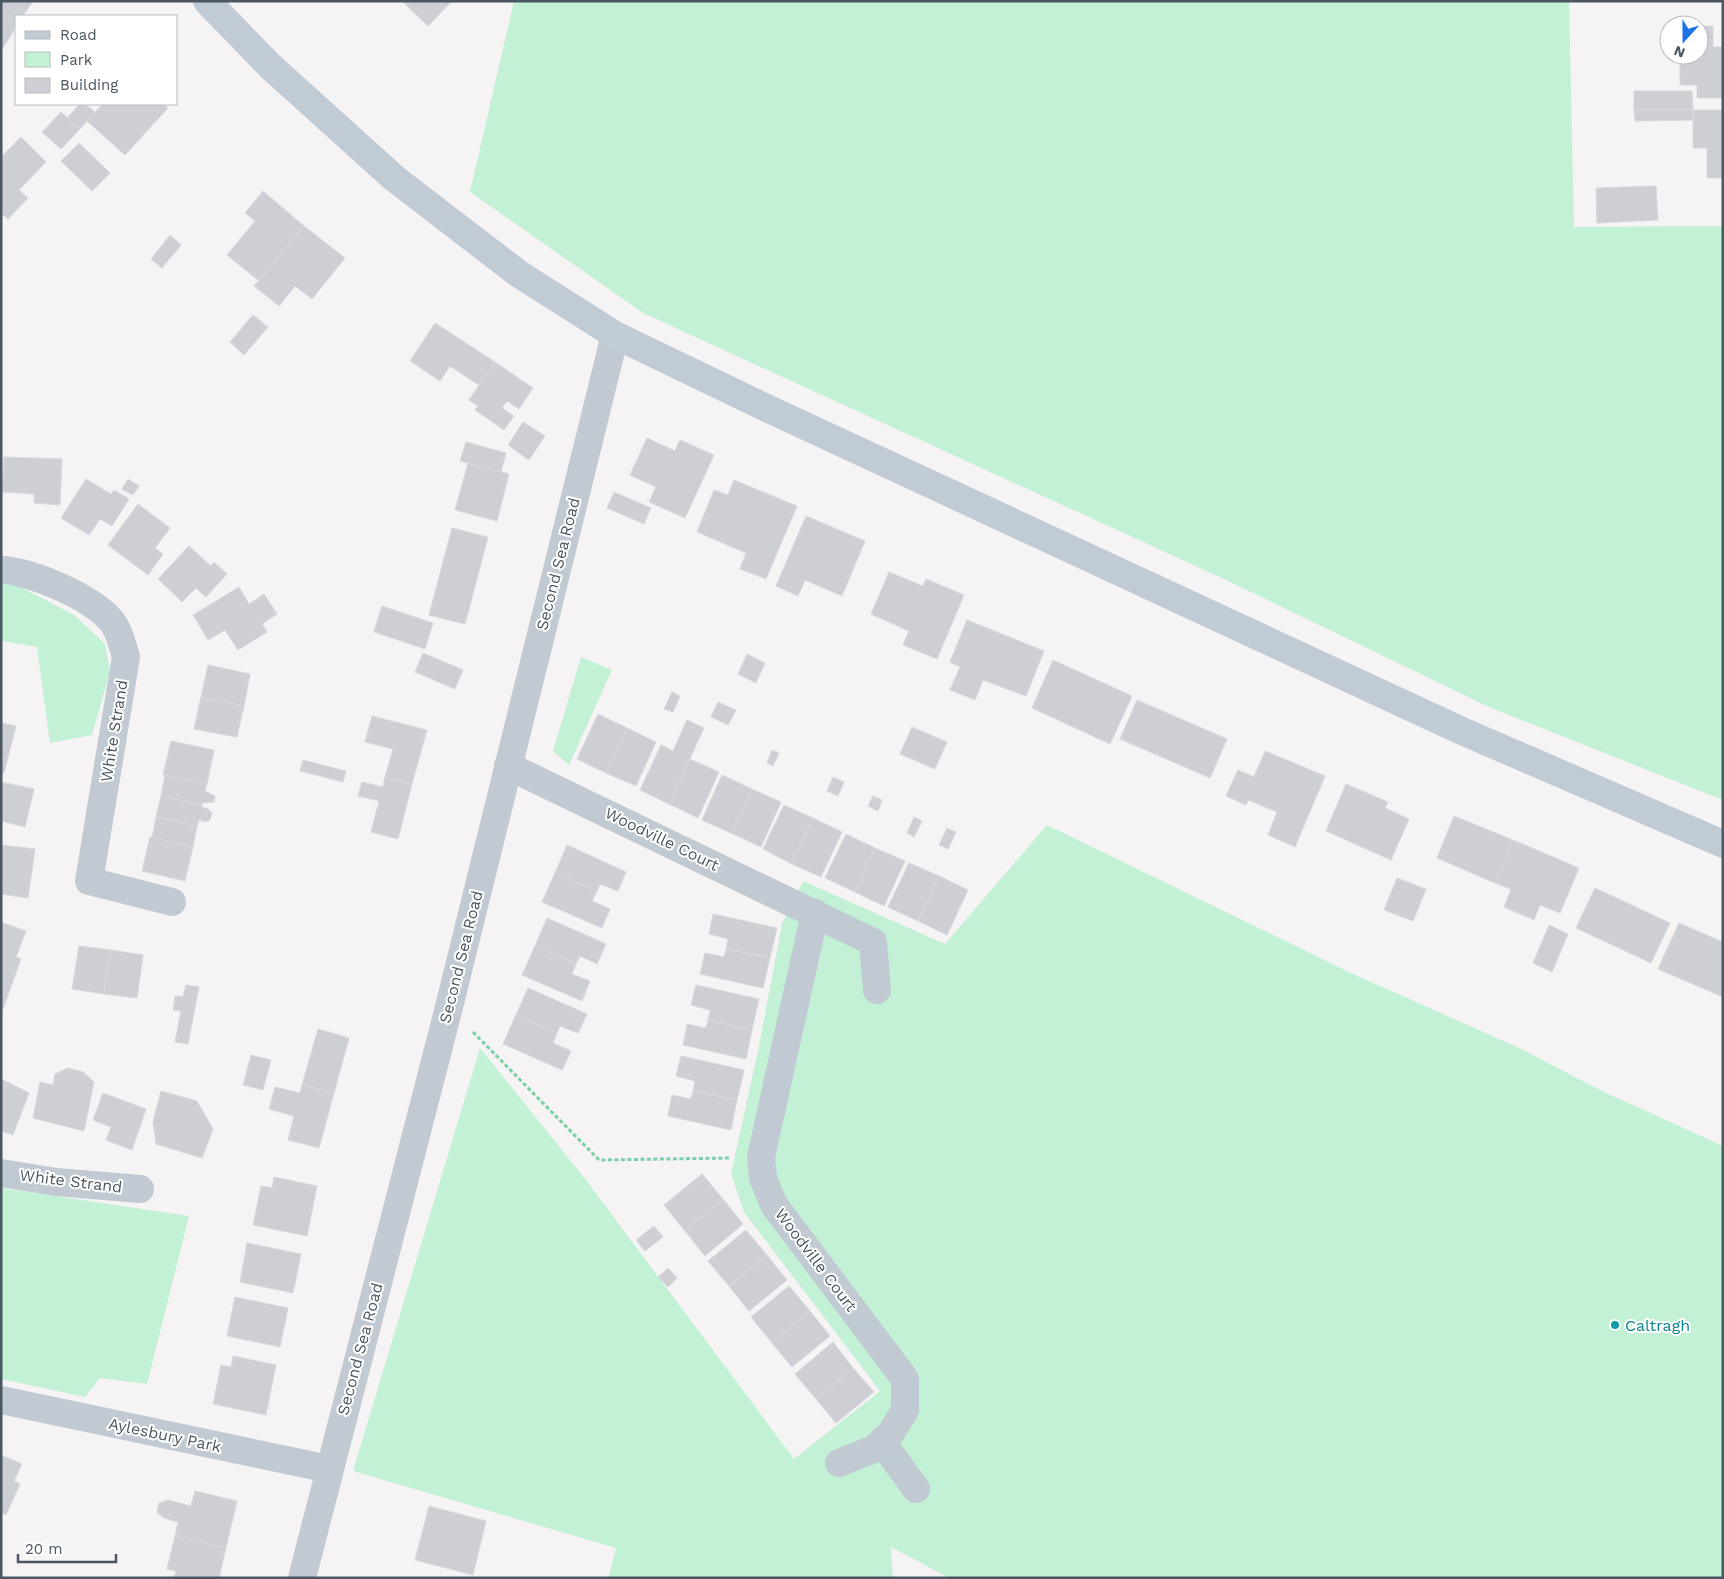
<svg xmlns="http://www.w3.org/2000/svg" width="1724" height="1579" font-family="'Work Sans',sans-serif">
<rect width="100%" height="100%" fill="#f5f3f3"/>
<g fill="#c3f1d5">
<polygon points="514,1 1569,1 1574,227 1723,226 1723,800 1491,708 1224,579 643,313 470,192"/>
<polygon points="1,583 13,583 74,615 105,644 110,671 92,735 50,743 37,647 1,641"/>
<polygon points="581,657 612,670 569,765 553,751"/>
<polygon points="1047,825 1351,973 1519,1048 1604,1092 1723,1146 1723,1578 949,1578 891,1547 893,1578 608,1578 616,1548 353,1471 480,1048 586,1180 794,1459 880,1391 744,1212 731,1174 758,1051 782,924 803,881 945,944"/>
<polygon points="1,1188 189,1216 147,1384 100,1378 85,1397 1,1379"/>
</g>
<g fill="#cdcfd5" stroke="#d7d9de">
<polygon points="1,1 33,1 23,16 16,16 16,27 1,51"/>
<polygon points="402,1 452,1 428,26"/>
<polygon points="1699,26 1713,26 1713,47 1723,47 1723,98 1697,98 1697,85 1680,85 1680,55 1699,55"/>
<polygon points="1634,91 1692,91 1693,110 1634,110"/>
<polygon points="80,104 85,104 95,112 80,129 67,118"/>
<polygon points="103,104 164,104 168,108 125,155 87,121"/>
<polygon points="1634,110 1693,110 1693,120 1635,121"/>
<polygon points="1693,110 1723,110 1723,178 1707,178 1707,148 1693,148"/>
<polygon points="61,112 80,129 61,149 42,132"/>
<polygon points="21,137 46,162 19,190 28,198 8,219 1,213 1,157"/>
<polygon points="79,143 110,173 92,191 61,161"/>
<polygon points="1656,186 1658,220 1597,223 1596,188"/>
<polygon points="263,191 304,226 259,281 227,255 255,221 245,213"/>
<polygon points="304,226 345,258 312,299 295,286 279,306 254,286"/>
<polygon points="170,235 181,245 162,268 151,259"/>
<polygon points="253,315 268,327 244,355 230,342"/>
<polygon points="435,323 495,362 479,385 450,366 440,381 410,361"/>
<polygon points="495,362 533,388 519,409 507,401 502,408 514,416 504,430 475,410 478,406 469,400"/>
<polygon points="523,422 545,436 529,460 508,445"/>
<polygon points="647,438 675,451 680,440 714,455 685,518 649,502 656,487 630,475"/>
<polygon points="466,442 506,453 501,472 460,461"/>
<polygon points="4,457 62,459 60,505 34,503 34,494 2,492"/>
<polygon points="468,463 509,474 497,521 455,510"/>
<polygon points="86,479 111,494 114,490 129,499 112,526 100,519 89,535 61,518"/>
<polygon points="128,479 139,486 133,495 122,489"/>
<polygon points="734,480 797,506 766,579 740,569 746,553 697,532 714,490 728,495"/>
<polygon points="614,492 651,508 644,524 607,508"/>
<polygon points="138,504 170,528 155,548 163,554 148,575 108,545"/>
<polygon points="806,516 865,541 842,596 805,580 798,596 776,586"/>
<polygon points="452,528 488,537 465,624 429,615"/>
<polygon points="189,546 211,566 214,562 227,574 206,597 196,588 182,602 158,579"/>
<polygon points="889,572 923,586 926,579 964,595 937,659 903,645 909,631 871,614"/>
<polygon points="239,587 249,604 264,594 277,614 262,624 267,632 238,650 225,630 208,640 193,615"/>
<polygon points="382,606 433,623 425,649 374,632"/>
<polygon points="967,620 1044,651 1026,696 983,680 975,700 950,690 960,667 950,662"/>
<polygon points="423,653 463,670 455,689 415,672"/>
<polygon points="747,654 765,663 756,683 738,674"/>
<polygon points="1053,660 1132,696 1110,744 1032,708"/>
<polygon points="208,665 250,674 244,706 201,697"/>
<polygon points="672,692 680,696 673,712 664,709"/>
<polygon points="201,697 244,706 237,737 194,729"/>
<polygon points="1137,700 1227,739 1210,778 1120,739"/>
<polygon points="718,702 736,710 728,725 711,717"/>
<polygon points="598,714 627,728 606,773 577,759"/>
<polygon points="372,716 427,730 412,784 385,777 393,749 365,742"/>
<polygon points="687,720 704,728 669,804 640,790 661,745 673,751"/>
<polygon points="1,723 16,726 4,773 1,773"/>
<polygon points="912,727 947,742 935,769 900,754"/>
<polygon points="627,728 656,742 636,786 606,773"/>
<polygon points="171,741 214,750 207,784 163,775"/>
<polygon points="772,750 779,753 773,766 767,763"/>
<polygon points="1265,751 1325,776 1295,847 1268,835 1277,812 1248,800 1246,805 1226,796 1238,770 1254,777"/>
<polygon points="690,759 719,772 698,818 669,804"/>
<polygon points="303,760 346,771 343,782 300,771"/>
<polygon points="165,775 207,784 205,791 215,796 214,802 202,803 202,805 161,796"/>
<polygon points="722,775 752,789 731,833 702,820"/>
<polygon points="385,777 412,784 398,839 371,832 379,801 358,796 362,782 383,787"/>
<polygon points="833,777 844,782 838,796 827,791"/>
<polygon points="1,782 34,789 25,827 1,821"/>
<polygon points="1346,784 1388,802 1385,808 1409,819 1391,860 1326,831"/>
<polygon points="752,789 781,802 761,847 731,833"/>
<polygon points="161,796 202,805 202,807 208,809 212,813 210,820 205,822 199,820 197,826 156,817"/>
<polygon points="873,796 882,800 878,811 868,806"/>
<polygon points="784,805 813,818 792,864 763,849"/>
<polygon points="1454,816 1513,840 1495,883 1437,858"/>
<polygon points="156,817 197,826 193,847 152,838"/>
<polygon points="914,817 922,821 914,837 907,833"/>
<polygon points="813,818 842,832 821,877 792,864"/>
<polygon points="947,828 956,832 948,849 939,845"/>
<polygon points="846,834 875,848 855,892 825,878"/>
<polygon points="150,837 193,847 185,881 142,871"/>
<polygon points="1513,840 1579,868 1560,913 1540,905 1534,920 1504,907 1511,889 1495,883"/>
<polygon points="1,845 35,849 28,898 1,894 3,879 1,878"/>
<polygon points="567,845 626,872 618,891 600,884 597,891 555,873"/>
<polygon points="875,848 905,861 884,906 855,892"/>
<polygon points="909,863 939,876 918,921 888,907"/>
<polygon points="555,873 597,891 592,901 610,909 602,928 542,902"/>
<polygon points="939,876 968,890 947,935 918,921"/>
<polygon points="1397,878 1426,889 1413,921 1384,910"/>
<polygon points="1595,888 1670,923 1651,963 1576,928"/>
<polygon points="713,914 777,928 770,958 726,949 728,939 709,934"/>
<polygon points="547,918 606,944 597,964 580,956 576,964 535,946"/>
<polygon points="1,922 26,931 16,957 21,959 3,1009 1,1008"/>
<polygon points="1679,923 1723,942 1723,997 1658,969"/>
<polygon points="1549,925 1568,934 1552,972 1533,963"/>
<polygon points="79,946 111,950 104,994 72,989"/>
<polygon points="535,946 576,964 572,974 590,981 582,1001 522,975"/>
<polygon points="726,949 770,958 763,988 700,974 705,953 724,957"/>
<polygon points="111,950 143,955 137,998 104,994"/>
<polygon points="186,985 199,987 188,1044 175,1042 181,1011 173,1010 175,996 183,997"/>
<polygon points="696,985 759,999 752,1030 708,1020 710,1010 691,1005"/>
<polygon points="528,988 587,1014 578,1033 560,1026 557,1033 516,1015"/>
<polygon points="516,1015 557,1033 553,1043 571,1051 562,1070 503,1044"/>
<polygon points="708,1020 752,1030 746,1059 683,1045 687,1024 706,1028"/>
<polygon points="318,1029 349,1038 334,1093 302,1085"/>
<polygon points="251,1055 271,1060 263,1090 243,1085"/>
<polygon points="681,1056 744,1070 737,1100 693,1091 695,1081 676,1076"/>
<polygon points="68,1068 83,1072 94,1082 84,1131 33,1118 40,1082 53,1085 55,1074"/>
<polygon points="1,1079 29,1093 13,1135 1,1131"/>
<polygon points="302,1085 334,1093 319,1148 288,1140 294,1116 269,1109 275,1087 300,1093"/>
<polygon points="161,1091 197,1101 213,1129 202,1158 156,1144 153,1122"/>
<polygon points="693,1091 737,1100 731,1130 668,1116 672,1095 691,1099"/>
<polygon points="103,1093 146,1109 132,1150 106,1140 111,1127 93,1120"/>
<polygon points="702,1174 723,1199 685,1231 664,1205"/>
<polygon points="274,1177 317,1186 307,1236 253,1225 261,1186 272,1188"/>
<polygon points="723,1199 743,1224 705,1256 685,1231"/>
<polygon points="654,1226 663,1237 645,1251 636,1240"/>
<polygon points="746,1230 767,1255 729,1286 708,1261"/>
<polygon points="247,1243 301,1254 293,1293 240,1282"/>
<polygon points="767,1255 787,1280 749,1311 729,1286"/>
<polygon points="668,1268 677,1278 668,1287 658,1277"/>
<polygon points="789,1286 810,1311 772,1343 751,1317"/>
<polygon points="235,1297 288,1308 280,1347 227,1336"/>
<polygon points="810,1311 830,1336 792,1367 772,1343"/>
<polygon points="833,1342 853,1368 816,1399 795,1374"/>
<polygon points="233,1356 276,1365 266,1415 213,1404 221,1365 231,1367"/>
<polygon points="853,1368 874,1392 836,1423 816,1399"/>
<polygon points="1,1455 22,1464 14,1481 20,1484 6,1515 1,1512"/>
<polygon points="195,1491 237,1501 226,1548 175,1536 178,1522 164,1518 157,1512 159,1503 168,1500 191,1506"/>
<polygon points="429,1506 486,1521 473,1575 415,1560"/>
<polygon points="175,1536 226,1548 219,1578 174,1578 176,1571 167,1569"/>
</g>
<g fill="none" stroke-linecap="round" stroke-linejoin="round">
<polyline stroke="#7ad0a6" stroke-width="3" stroke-dasharray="4 2.5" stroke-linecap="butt" points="473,1032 599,1160 731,1158"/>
<g stroke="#c1cad2" stroke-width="28">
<path d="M1,570c29,0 102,31 115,58 5,9 7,20 10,29l-37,224 83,21"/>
<polyline points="508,766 873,942 877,990"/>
<polyline points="815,913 761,1157 763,1178 774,1205 905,1379 905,1410 891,1433 874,1449 839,1463"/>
<polyline points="1,1173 56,1182 140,1189"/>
<polyline points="1,1400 329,1469"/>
<polyline points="882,1442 916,1489"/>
</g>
<polyline stroke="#c1cad2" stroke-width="28" points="302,1578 449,1007 615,335"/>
<polyline stroke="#c1cbd6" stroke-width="28" points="207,1 270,66 394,178 519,274 615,335 758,404 1462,731 1723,844"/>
</g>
<circle fill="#0f9aa8" stroke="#fff" stroke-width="2" cx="1615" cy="1325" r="5"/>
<g text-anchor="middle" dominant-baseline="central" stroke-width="4" stroke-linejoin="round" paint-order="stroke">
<g font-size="16" fill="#4a5661" stroke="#fff">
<text transform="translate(558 564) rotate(-76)">Second Sea Road</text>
<text transform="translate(114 731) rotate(-81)">White Strand</text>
<text transform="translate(662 839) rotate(26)">Woodville Court</text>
<text transform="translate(461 957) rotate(-76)">Second Sea Road</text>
<text transform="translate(71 1181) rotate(7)">White Strand</text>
<text transform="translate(816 1260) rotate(53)">Woodville Court</text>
<text transform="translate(360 1349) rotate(-75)">Second Sea Road</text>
<text transform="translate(165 1435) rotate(12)">Aylesbury Park</text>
</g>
<g font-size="16" fill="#0d838f" stroke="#fff" text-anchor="start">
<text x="1625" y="1325">Caltragh</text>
</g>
</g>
<rect width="1724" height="1579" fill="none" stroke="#4a5661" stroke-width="5"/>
<rect x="15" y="15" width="162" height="90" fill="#ffffff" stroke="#b7bbc0"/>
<rect x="25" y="31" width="25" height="8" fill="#c1cbd6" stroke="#b7bbc0"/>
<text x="60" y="40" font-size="15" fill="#4a5661">Road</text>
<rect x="25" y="52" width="25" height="15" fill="#c3f1d5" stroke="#b7bbc0"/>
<text x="60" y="65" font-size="15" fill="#4a5661">Park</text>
<rect x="25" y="78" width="25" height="15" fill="#cdcfd5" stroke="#b7bbc0"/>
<text x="60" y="90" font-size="15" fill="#4a5661">Building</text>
<g transform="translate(1684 40) rotate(201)"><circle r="24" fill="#ffffff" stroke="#b7bbc0"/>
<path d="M0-4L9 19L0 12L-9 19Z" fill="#1a73e8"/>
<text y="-8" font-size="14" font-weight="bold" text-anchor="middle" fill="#4a5661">N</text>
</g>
<path d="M18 1554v8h98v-8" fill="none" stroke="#4a5661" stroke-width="2.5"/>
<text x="25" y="1554" font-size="15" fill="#4a5661" stroke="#ffffff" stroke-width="4" paint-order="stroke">20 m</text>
</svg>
